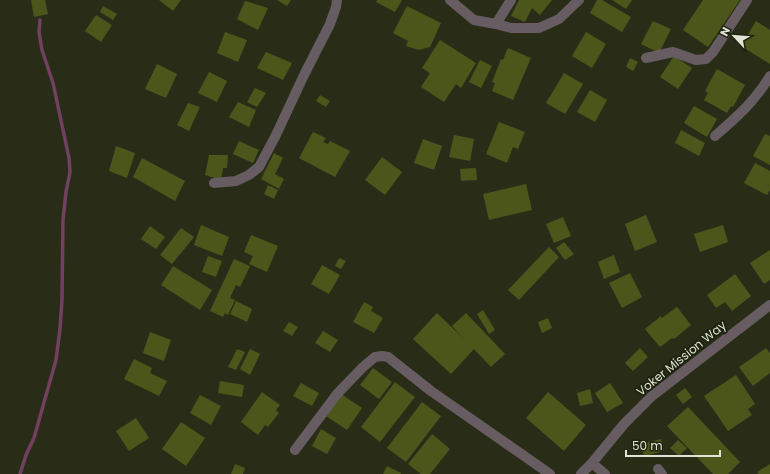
<svg xmlns="http://www.w3.org/2000/svg" width="770" height="474" font-family="Poppins,sans-serif">
<rect width="100%" height="100%" fill="#292d18"/>
<g fill="none" stroke-linecap="round" stroke-linejoin="round">
<polyline stroke="#734062" stroke-width="3.5" points="20,474 26,455 34,438 56,360 60,329 62,299 63,220 66,192 70,172 69,158 53,83 42,50 39,32 40,20"/>
</g>
<g fill="#4c561a">
<polygon points="31,0 45,0 48,14 34,17"/>
<polygon points="159,0 181,0 173,11"/>
<polygon points="277,0 291,0 287,6"/>
<polygon points="377,0 402,0 395,12 376,2"/>
<polygon points="519,0 552,0 540,15 532,8 525,22 511,16"/>
<polygon points="597,0 602,0 631,17 622,32 590,13"/>
<polygon points="612,0 632,0 626,9"/>
<polygon points="703,0 740,0 708,47 683,30"/>
<polygon points="245,1 268,8 258,30 237,19"/>
<polygon points="103,6 117,14 113,20 100,12"/>
<polygon points="407,6 441,23 430,47 419,50 406,46 408,41 393,33"/>
<polygon points="96,15 112,25 101,42 85,31"/>
<polygon points="653,21 671,29 659,53 641,44"/>
<polygon points="756,21 770,30 770,64 741,46"/>
<polygon points="225,32 247,40 238,62 217,53"/>
<polygon points="586,32 606,44 592,68 572,56"/>
<polygon points="440,40 476,63 461,88 456,84 444,102 421,87 430,73 422,68"/>
<polygon points="508,48 531,58 513,100 492,91 495,83 492,82 501,59 503,60"/>
<polygon points="266,52 292,63 283,80 257,68"/>
<polygon points="674,56 692,68 678,89 660,77"/>
<polygon points="630,58 638,62 633,71 626,67"/>
<polygon points="480,60 492,66 481,88 469,82"/>
<polygon points="157,64 177,74 166,98 145,89"/>
<polygon points="717,69 745,85 733,107 731,106 727,113 704,100 708,93 705,91"/>
<polygon points="209,72 227,81 217,102 198,93"/>
<polygon points="564,73 583,84 565,114 546,103"/>
<polygon points="255,88 266,93 257,107 247,102"/>
<polygon points="590,90 607,100 595,122 577,112"/>
<polygon points="320,95 330,101 326,107 316,101"/>
<polygon points="238,102 256,110 249,127 229,117"/>
<polygon points="188,103 200,107 189,131 177,125"/>
<polygon points="694,106 717,119 707,137 684,123"/>
<polygon points="499,122 525,132 518,149 513,147 507,163 486,154"/>
<polygon points="681,130 705,143 699,156 675,143"/>
<polygon points="313,132 326,138 323,142 328,144 330,141 350,151 335,177 299,158"/>
<polygon points="765,134 770,136 770,165 753,156"/>
<polygon points="454,135 474,139 470,161 449,157"/>
<polygon points="423,139 442,146 434,170 414,163"/>
<polygon points="239,141 259,150 253,163 233,154"/>
<polygon points="116,146 135,153 127,178 109,171"/>
<polygon points="274,153 283,158 275,174 284,179 279,189 261,179"/>
<polygon points="209,155 228,155 227,168 223,168 221,180 205,175"/>
<polygon points="382,157 402,172 385,195 365,180"/>
<polygon points="142,158 185,181 175,201 133,177"/>
<polygon points="755,163 770,171 770,190 767,195 744,183"/>
<polygon points="476,168 477,180 461,181 460,169"/>
<polygon points="526,184 532,210 489,220 483,194"/>
<polygon points="268,185 278,190 274,199 264,194"/>
<polygon points="646,215 657,242 635,251 625,224"/>
<polygon points="563,217 571,236 554,243 546,224"/>
<polygon points="201,225 229,237 222,256 194,245"/>
<polygon points="723,225 728,242 700,252 694,234"/>
<polygon points="150,226 165,237 156,249 141,239"/>
<polygon points="181,228 194,237 172,264 160,255"/>
<polygon points="251,235 278,246 267,272 249,264 253,256 244,252"/>
<polygon points="564,242 574,254 565,260 556,248"/>
<polygon points="549,247 559,257 519,300 508,290"/>
<polygon points="770,250 770,280 764,284 750,263"/>
<polygon points="614,255 620,272 604,279 598,262"/>
<polygon points="208,256 222,261 216,277 202,272"/>
<polygon points="339,258 346,261 341,269 335,266"/>
<polygon points="234,259 250,266 240,287 236,285 230,298 235,300 228,315 225,313 223,317 210,311"/>
<polygon points="322,265 340,275 329,294 311,284"/>
<polygon points="173,266 212,290 200,310 161,285"/>
<polygon points="630,273 642,297 622,308 609,283"/>
<polygon points="735,274 751,296 732,311 725,302 716,308 707,295"/>
<polygon points="236,301 252,309 247,322 230,314"/>
<polygon points="364,302 373,307 371,311 383,318 374,333 353,322"/>
<polygon points="677,307 691,325 674,339 672,338 660,347 645,329 661,316 662,318"/>
<polygon points="483,310 495,330 489,334 477,314"/>
<polygon points="437,313 464,339 452,326 466,313 505,354 491,367 474,349 451,374 413,339"/>
<polygon points="548,318 552,328 542,333 538,322"/>
<polygon points="289,322 298,327 292,336 283,331"/>
<polygon points="323,331 338,340 330,352 315,343"/>
<polygon points="150,332 171,340 164,361 143,353"/>
<polygon points="640,348 648,357 633,371 625,363"/>
<polygon points="766,348 770,353 770,373 753,386 739,367"/>
<polygon points="237,349 245,352 236,370 228,367"/>
<polygon points="250,349 260,354 250,375 240,369"/>
<polygon points="134,359 152,368 150,373 167,381 159,396 124,379"/>
<polygon points="373,368 392,382 379,399 360,385"/>
<polygon points="736,375 755,404 748,409 752,415 728,431 704,396"/>
<polygon points="220,381 244,385 242,397 218,393"/>
<polygon points="395,382 415,397 380,442 361,427"/>
<polygon points="301,383 319,393 312,406 293,396"/>
<polygon points="610,383 623,403 607,412 595,393"/>
<polygon points="685,388 692,397 683,404 676,395"/>
<polygon points="590,389 593,403 580,406 577,393"/>
<polygon points="262,392 280,405 276,410 279,413 268,427 265,425 258,435 241,422"/>
<polygon points="548,392 586,425 564,451 526,418"/>
<polygon points="341,394 362,408 347,430 326,416"/>
<polygon points="200,395 221,406 211,425 190,413"/>
<polygon points="422,402 441,416 406,462 387,448"/>
<polygon points="688,407 740,462 728,474 713,474 667,426"/>
<polygon points="136,418 149,438 129,451 116,431"/>
<polygon points="181,422 205,438 186,466 162,449"/>
<polygon points="321,429 336,438 327,454 312,446"/>
<polygon points="432,434 450,449 430,474 421,474 408,464"/>
<polygon points="661,439 664,451 644,456 641,444"/>
<polygon points="678,440 687,448 679,456 670,448"/>
<polygon points="235,464 245,468 243,474 231,474"/>
<polygon points="770,464 770,474 759,474 757,472"/>
<polygon points="387,466 401,473 401,474 383,474"/>
</g>
<g fill="none" stroke-linecap="round" stroke-linejoin="round">
<g stroke="#665c62" stroke-width="10">
<polyline points="450,0 474,20 496,24 511,28 539,28 559,19 579,0"/>
<polyline points="496,24 511,0"/>
<polyline points="646,58 673,52 696,60 706,59 713,52 747,0"/>
<path d="M715,136c22,-19 40,-35 55,-60"/>
<polyline points="214,183 236,181 249,175 259,167 276,135 304,75 330,24 336,7 337,0"/>
<polyline points="295,450 337,394 363,367 375,357 382,356 388,357 431,391 550,474"/>
<polyline points="592,463 605,474"/>
<polyline points="658,469 662,474"/>
<polyline points="581,474 592,463 624,424 652,396 770,305"/>
</g>
</g>
<g text-anchor="middle" dominant-baseline="central" stroke-width="4" stroke-linejoin="round" paint-order="stroke">
<g font-size="12" fill="#e0e3d6" stroke="#1f240f">
<text transform="translate(681 358) rotate(-39)">Voker Mission Way</text>
</g>
</g>
<g transform="translate(734 36) rotate(296)" stroke="#1f240f" stroke-width="3" paint-order="stroke">
<path d="M0-3L7 15L0 10L-7 15Z" fill="#e0e3d6"/>
<text y="-6" font-size="11" font-weight="bold" text-anchor="middle" fill="#e0e3d6">N</text>
</g>
<path d="M626 450v6h94v-6" fill="none" stroke="#e0e3d6" stroke-width="2"/>
<text x="632" y="450" font-size="12" fill="#e0e3d6" stroke="#1f240f" stroke-width="3" paint-order="stroke">50 m</text>
</svg>
